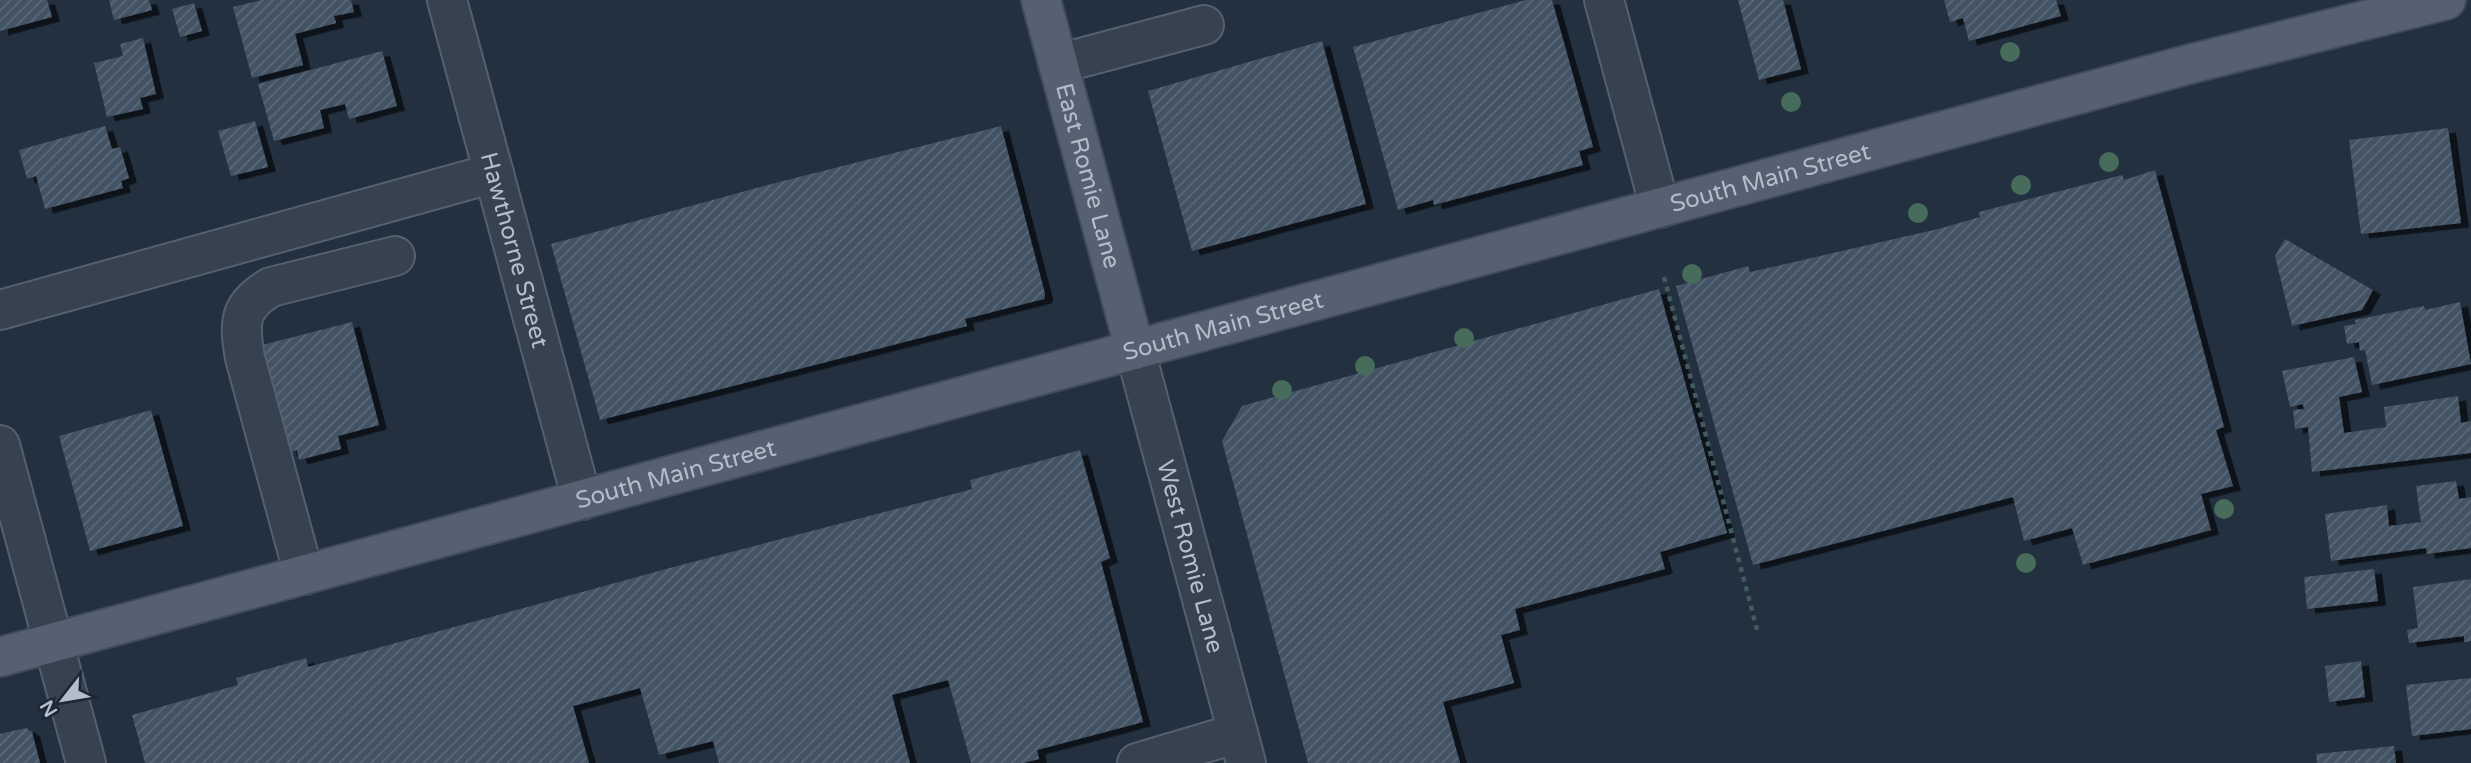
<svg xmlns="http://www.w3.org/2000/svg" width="2471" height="763" font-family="'Varela Round',sans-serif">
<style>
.building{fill:url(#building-hatch);filter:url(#shadow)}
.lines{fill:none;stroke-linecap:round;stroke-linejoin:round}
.minor-casing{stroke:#55606e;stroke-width:42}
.major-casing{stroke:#404b59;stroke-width:42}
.path{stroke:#425c5e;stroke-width:4.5;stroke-dasharray:5 5;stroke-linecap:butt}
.minor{stroke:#374250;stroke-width:38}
.major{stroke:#556170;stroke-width:38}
.tree{fill:#486c5c}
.labels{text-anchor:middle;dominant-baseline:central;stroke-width:5;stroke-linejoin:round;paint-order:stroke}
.street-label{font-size:24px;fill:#b3bdcb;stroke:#1c2735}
</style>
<defs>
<pattern id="building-hatch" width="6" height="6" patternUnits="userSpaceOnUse" patternTransform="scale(1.75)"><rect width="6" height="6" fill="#435264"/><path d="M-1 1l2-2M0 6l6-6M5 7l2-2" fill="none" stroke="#5c6979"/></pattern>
<filter id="shadow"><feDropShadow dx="8" dy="4.5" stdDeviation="0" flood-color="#0009"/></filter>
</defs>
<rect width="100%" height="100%" fill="#223040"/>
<g class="building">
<polygon points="0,0 47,0 52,17 0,31"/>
<polygon points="109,0 149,0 152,10 114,20"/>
<polygon points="262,0 351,0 354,12 334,16 336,23 295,34 303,65 252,78 233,7"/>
<polygon points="1526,0 1552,0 1593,147 1579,151 1583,165 1434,205 1433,200 1398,210 1353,47"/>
<polygon points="1738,0 1783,0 1801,69 1759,80"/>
<polygon points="1944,0 2056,0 2061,16 1969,41 1963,18 1950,22"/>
<polygon points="194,3 202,31 180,37 172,9"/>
<polygon points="143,38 156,94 140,98 143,109 107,117 94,63 123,56 120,44"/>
<polygon points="1322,41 1366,204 1192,251 1148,91"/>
<polygon points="382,51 397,106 349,119 345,104 320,110 324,128 274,141 258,84"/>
<polygon points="255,121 268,167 231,176 218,131"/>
<polygon points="105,126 112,149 120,147 129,178 121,181 123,188 45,209 36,176 27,179 19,150"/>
<polygon points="1001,126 1045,294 1044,299 965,319 967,326 600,420 551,244 779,182"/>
<polygon points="2448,128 2461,223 2361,234 2349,140"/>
<polygon points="2155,170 2224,427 2216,430 2233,486 2201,494 2211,530 2083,565 2072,528 2024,541 2013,497 1753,565 1676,286 1748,266 1750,272 1938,229 1980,217 1979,212 2122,175 2124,180"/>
<polygon points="2285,239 2373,290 2362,310 2292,326 2275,256"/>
<polygon points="1659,289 1727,533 1660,552 1665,569 1515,609 1520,630 1501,635 1514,683 1443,702 1460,763 1308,763 1222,441 1242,406"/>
<polygon points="2460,302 2471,364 2372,385 2365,350 2360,351 2359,342 2347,344 2344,326 2356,324 2355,320 2424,306 2425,310"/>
<polygon points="352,322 379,425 338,436 341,449 299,460 297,450 289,452 262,345"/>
<polygon points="2354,357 2362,392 2339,397 2344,433 2386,427 2384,407 2458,396 2461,423 2471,421 2471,453 2312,472 2308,427 2295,429 2293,410 2304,409 2303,404 2290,407 2282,371"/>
<polygon points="151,410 183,526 90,551 59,436"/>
<polygon points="1080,450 1110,558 1101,562 1143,722 1037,750 1039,759 1023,763 971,763 948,680 892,695 910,763 719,763 713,741 659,755 640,688 573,706 589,763 145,763 132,715 238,685 236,678 306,658 308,667 666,569 965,491 972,489 970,480"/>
<polygon points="2456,481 2459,499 2471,497 2471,548 2427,554 2426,548 2331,561 2325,514 2387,505 2389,526 2421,522 2416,486"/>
<polygon points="2374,569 2378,601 2307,609 2304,577"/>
<polygon points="2471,579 2471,641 2464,642 2464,636 2409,643 2407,630 2418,628 2413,587"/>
<polygon points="2361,661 2365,697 2329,702 2325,666"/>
<polygon points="2471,678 2471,729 2412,736 2406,685"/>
<polygon points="26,728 32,732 40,763 0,763 0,734"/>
<polygon points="2394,746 2396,763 2317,763 2316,754"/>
</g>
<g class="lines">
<g class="minor-casing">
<g id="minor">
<path id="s1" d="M447,0L582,500"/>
<polyline points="1604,0 1660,208"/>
<polyline points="1058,64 1204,25"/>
<polyline points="0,310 494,173"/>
<path id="s2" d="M1135,350L1246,763"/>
<polyline points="0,445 86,763"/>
<path d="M304,575L245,358C239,323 238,306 271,287L395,256"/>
<polyline points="1137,763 1238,733"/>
</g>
</g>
<g class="major-casing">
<g id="major">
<path id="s3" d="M1041,0L1135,350"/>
<path id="s4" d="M0,657L2190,64L2446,0"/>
</g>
</g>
<polyline class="path" points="1664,277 1758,633"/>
<use href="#minor" class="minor"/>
<use href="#major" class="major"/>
</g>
<g class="tree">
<circle cx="2010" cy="52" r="10"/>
<circle cx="1791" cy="102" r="10"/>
<circle cx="2109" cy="162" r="10"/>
<circle cx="2021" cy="185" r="10"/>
<circle cx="1918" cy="213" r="10"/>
<circle cx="1692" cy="274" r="10"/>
<circle cx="1464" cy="338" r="10"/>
<circle cx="1365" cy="366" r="10"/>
<circle cx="1282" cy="390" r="10"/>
<circle cx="2224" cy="509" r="10"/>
<circle cx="2026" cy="563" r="10"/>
</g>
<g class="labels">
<g class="street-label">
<text stroke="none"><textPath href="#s3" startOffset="182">East Romie Lane</textPath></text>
<text stroke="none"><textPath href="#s4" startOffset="1834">South Main Street</textPath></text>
<text stroke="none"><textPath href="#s1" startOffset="259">Hawthorne Street</textPath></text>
<text stroke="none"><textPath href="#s4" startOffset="1267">South Main Street</textPath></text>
<text stroke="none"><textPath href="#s4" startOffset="700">South Main Street</textPath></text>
<text stroke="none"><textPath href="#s2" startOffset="214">West Romie Lane</textPath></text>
</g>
</g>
<g transform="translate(63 700) rotate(239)" stroke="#1c2735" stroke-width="5" paint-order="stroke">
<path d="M0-5L12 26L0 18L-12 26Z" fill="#b3bdcb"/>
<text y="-10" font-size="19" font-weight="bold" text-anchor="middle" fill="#b3bdcb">N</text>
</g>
</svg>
